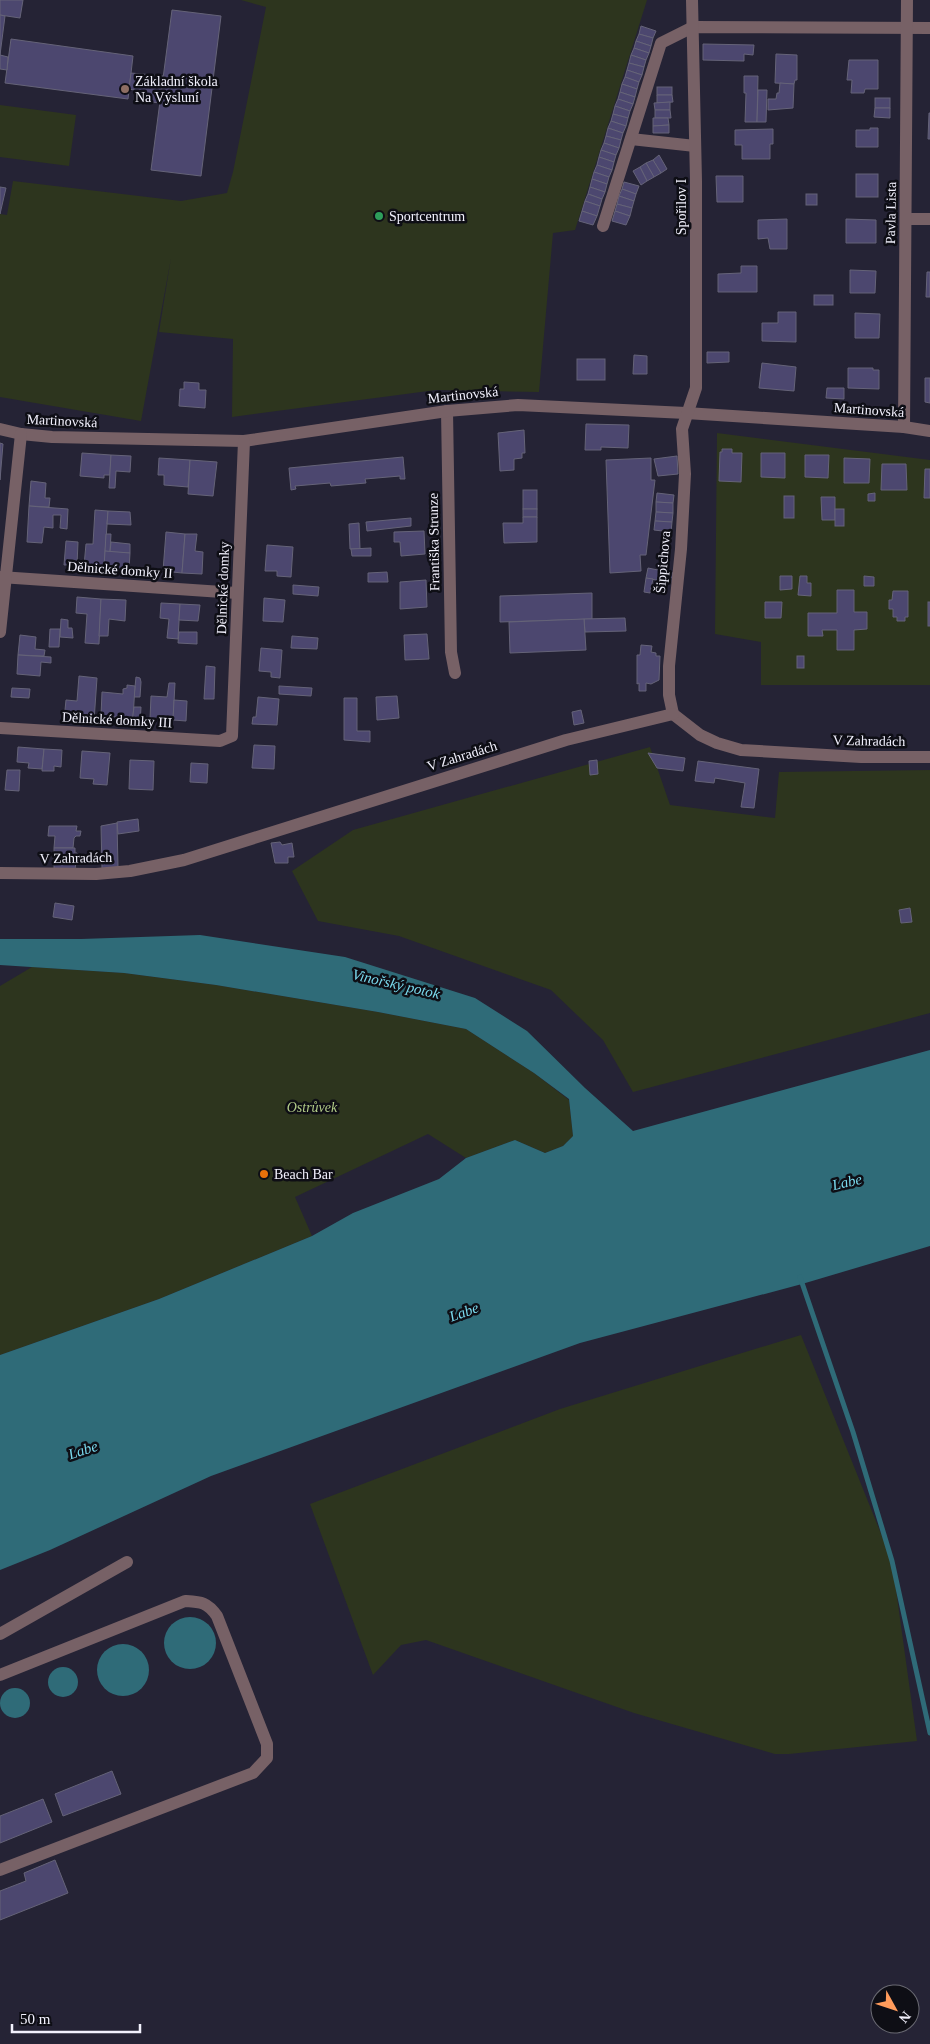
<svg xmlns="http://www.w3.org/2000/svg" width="930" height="2044" font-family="'Times New Roman',serif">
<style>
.green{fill:#2d351e}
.water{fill:#2f6b78}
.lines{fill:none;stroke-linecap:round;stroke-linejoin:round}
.stream{stroke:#2f6b78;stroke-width:5}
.building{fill:#4c476f;stroke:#656378}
.minor{stroke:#776166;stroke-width:12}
.education-dot{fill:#8d6e63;stroke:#0e0e15;stroke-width:2}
.leisure-dot{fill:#2e9e5b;stroke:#0e0e15;stroke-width:2}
.food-dot{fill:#e8710a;stroke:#0e0e15;stroke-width:2}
.labels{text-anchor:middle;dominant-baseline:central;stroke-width:5;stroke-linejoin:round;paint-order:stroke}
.poi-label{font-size:14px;fill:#f2f1fd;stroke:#0e0e15;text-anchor:start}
.street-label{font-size:14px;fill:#f2f1fd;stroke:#0e0e15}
.park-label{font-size:14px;font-style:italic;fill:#b2cc88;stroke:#0e0e15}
.water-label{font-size:15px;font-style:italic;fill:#7adaee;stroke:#0e0e15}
</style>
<rect width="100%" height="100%" fill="#252335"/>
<g class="green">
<polygon points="241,0 647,0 575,230 553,233 539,392 436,390 232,417 233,339 159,332 171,258 141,421 0,397 0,214 7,215 13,181 181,201 227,193 233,172 266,7"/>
<polygon points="0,105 76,115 69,166 0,157"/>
<polygon points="717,433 930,460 930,685 761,685 761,642 715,634"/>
<polygon points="650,747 670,805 775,818 779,772 930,770 930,1013 633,1092 603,1040 551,990 399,936 318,921 292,871 353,830"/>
<polygon points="32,967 124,973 216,985 378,1012 466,1029 534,1073 569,1100 573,1136 563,1146 545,1153 515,1140 466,1158 428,1134 295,1197 312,1236 159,1299 0,1355 0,986"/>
<polygon points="801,1335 892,1561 917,1741 789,1754 775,1754 634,1713 426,1640 401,1645 373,1675 310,1504 560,1409"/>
</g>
<g class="water">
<polygon points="200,935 345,957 475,998 527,1031 585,1088 633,1131 930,1050 930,1246 802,1284 580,1343 211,1476 50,1550 0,1570 0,1355 159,1299 312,1236 353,1213 439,1179 466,1158 515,1140 545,1153 563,1146 573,1136 569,1099 534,1073 466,1029 378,1012 216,985 124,973 0,965 0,939 81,939"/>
<circle cx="190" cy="1643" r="26"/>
<circle cx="123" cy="1670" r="26"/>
<circle cx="63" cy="1682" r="15"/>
<circle cx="15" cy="1703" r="15"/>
</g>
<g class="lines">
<polyline class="stream" points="800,1277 853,1432 892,1561 930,1733"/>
</g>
<g class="building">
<polygon points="0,0 23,0 20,18 0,15"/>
<polygon points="172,10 221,16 201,176 151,170"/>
<polygon points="0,15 5,16 0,55"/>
<polygon points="641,26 656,31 653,38 639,34"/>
<polygon points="639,34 653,38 651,46 636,41"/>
<polygon points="11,39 133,56 128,99 5,83"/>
<polygon points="636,41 651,46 649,53 634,48"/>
<polygon points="703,44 754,45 753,55 744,54 744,61 703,60"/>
<polygon points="634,48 649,53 646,60 631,55"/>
<polygon points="776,54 797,55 797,80 795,80 794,84 775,83"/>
<polygon points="0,55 8,57 7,70 0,69"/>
<polygon points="631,55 646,60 644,67 629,63"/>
<polygon points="849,60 878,60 878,89 865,89 864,93 851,93 852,80 847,80"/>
<polygon points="629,63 644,67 642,75 627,70"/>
<polygon points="627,70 642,75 639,82 625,77"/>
<polygon points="131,73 163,76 160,103 144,101 142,99 144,92 129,89"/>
<polygon points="744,76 758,76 757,122 745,122 746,93 744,93"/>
<polygon points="625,77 639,82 637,89 622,84"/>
<polygon points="780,83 794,84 793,108 768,110 768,99 776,99 777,93 779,93"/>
<polygon points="622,84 637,89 635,97 620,92"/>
<rect x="657" y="87" width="15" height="8"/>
<polygon points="758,90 767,90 766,122 757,122"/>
<polygon points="620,92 635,97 633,104 618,99"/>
<polygon points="657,95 672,95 673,102 657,103"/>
<rect x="875" y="98" width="15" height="10"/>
<polygon points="618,99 633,104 630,111 615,106"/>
<polygon points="670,102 670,110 655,110 654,103"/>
<polygon points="615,106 630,111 628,118 613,114"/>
<polygon points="875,108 890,108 890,118 874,117"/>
<polygon points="655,110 670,110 671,118 655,118"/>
<polygon points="929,113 930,113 930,139 928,139"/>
<polygon points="613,114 628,118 626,126 611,121"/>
<polygon points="653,118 668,118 669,125 653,126"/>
<polygon points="611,121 626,126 623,133 608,128"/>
<polygon points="669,125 669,133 653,133 653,126"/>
<polygon points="608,128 623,133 621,140 606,136"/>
<polygon points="870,128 878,128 878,147 856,147 856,130 870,130"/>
<polygon points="773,129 773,144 770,144 770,159 742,159 742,145 735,145 735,130"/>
<polygon points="606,136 621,140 619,148 604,143"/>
<polygon points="604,143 619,148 616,155 601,150"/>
<polygon points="601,150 616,155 614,162 599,157"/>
<polygon points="659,155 667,169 661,173 653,160"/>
<polygon points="599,157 614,162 612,170 597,165"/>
<polygon points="653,160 661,173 654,177 646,163"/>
<polygon points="646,163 654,177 647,181 640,167"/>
<polygon points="597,165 612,170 609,177 594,172"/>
<polygon points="640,167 647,181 641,185 633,171"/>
<polygon points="594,172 609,177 607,184 592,179"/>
<rect x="856" y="174" width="22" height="23"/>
<polygon points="716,176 743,176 743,202 717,202"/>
<polygon points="592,179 607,184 605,192 590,187"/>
<polygon points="624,182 639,186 636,194 622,189"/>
<polygon points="0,187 6,188 0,214"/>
<polygon points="590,187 605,192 602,199 588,194"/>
<polygon points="622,189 636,194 634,201 619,196"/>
<polygon points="588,194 602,199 600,206 585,201"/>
<rect x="806" y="194" width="11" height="11"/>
<polygon points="619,196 634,201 632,208 617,204"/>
<polygon points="585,201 600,206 597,216 582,211"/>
<polygon points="617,204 632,208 630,216 615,211"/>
<polygon points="582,211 597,216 593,225 579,221"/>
<polygon points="615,211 630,216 626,225 612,221"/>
<polygon points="787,219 787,249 770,249 768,238 758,239 758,220"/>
<polygon points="846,219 876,220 876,243 846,243"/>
<polygon points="741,266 757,266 757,292 718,292 718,274 741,273"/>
<polygon points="850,270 876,271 875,293 850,293"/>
<polygon points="927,272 930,272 930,297 926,297"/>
<rect x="814" y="295" width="19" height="10"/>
<polygon points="778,312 796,312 796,342 762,341 762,323 778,323"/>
<polygon points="855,313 880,314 879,338 855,338"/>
<polygon points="707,352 729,352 729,362 707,363"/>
<polygon points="634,355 647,356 647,374 633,374"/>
<rect x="577" y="359" width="28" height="21"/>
<polygon points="762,363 796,367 794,391 759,388"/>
<polygon points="848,368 873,368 873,370 879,370 879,389 848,388"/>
<polygon points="925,378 930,378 930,403 925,402"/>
<polygon points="184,382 199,383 199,390 206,390 205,408 179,406 180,389 184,389"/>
<polygon points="827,388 844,388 844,399 826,398"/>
<polygon points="586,424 629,425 628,448 601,447 601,450 585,450"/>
<polygon points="524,430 525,453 522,453 522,458 514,459 514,470 500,471 498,433"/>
<polygon points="0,443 3,444 0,480"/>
<polygon points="722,449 732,449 732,453 742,453 741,482 719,481 720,452 722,452"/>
<polygon points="82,453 111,455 110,475 104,475 104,478 80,476"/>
<polygon points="761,453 785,453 785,478 761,477"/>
<polygon points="111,455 131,456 130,472 116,471 115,488 109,488"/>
<polygon points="805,455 829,455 828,478 805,477"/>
<polygon points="677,456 678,474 658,476 654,459"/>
<polygon points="403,457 405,479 400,479 400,476 365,479 366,483 331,486 330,483 295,486 296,489 291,490 289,468"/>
<polygon points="159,458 190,460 188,487 164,485 164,475 158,475"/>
<polygon points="651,458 651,480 655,480 646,555 640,555 641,571 610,573 606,460"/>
<polygon points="844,458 870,459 869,483 844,483"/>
<polygon points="190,460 217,462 213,496 188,494"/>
<polygon points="882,464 906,464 907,490 881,490"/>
<polygon points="925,469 930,469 930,498 924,498"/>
<polygon points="31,481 46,483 45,498 50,498 49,507 29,506"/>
<rect x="523" y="490" width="14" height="19"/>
<polygon points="657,493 674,495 673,503 656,502"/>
<polygon points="875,493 875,501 868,501 868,494"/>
<rect x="784" y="496" width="10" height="22"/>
<polygon points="821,497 835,497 835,520 822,520"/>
<polygon points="656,502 673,503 673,513 656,512"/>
<polygon points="29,506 68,509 67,529 60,528 61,515 53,515 53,528 44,527 42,543 27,542"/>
<rect x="523" y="509" width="14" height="8"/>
<rect x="835" y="509" width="9" height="17"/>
<polygon points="95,510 108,511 104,567 84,566 86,544 93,544"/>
<polygon points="108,511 130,512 131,525 107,524"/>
<polygon points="656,512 673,513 672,522 655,521"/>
<polygon points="523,517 537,517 537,542 504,543 503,523 523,523"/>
<polygon points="411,518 411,526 367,531 366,522"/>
<polygon points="655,521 672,522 671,532 654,530"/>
<polygon points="359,523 360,549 350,549 349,524"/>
<polygon points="424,531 425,554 401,556 400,542 394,542 394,532"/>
<polygon points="166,532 185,534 182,573 163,571"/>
<polygon points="106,534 111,534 110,552 105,551"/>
<polygon points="185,534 197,534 195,551 203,552 202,574 182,573"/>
<polygon points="66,541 78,542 77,565 64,565"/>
<polygon points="111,542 130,544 130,553 110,552"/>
<polygon points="267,545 293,547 291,577 277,576 277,571 265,571"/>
<polygon points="371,548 371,556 352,556 351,549"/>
<polygon points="105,551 130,553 129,569 104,567"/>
<polygon points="648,568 673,573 671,583 646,578"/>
<polygon points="387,572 388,582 368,582 368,573"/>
<polygon points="780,576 792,576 792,589 780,590"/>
<polygon points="800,576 807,576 807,583 811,583 811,596 798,595"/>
<polygon points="864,576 874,577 874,586 864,586"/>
<polygon points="646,578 653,579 650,593 644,592"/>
<polygon points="426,580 427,607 400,609 400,582"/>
<polygon points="293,585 319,587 318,596 293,594"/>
<polygon points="837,590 854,590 854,612 867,612 867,629 854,630 854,650 837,650 837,630 822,630 823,636 808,636 808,613 837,613"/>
<polygon points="893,591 908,591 908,617 905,617 905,621 897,621 897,617 893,617 893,609 889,609 889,600 892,600"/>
<polygon points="592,593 592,619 500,622 500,596"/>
<polygon points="77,597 101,599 99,644 85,643 87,614 76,613"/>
<polygon points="264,598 285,600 283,622 263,621"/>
<polygon points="101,599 126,600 125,621 109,619 108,636 99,636"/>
<polygon points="765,602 782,602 781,618 765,618"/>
<rect x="928" y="602" width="2" height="24"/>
<polygon points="161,603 180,604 178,639 167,638 169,619 160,618"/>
<polygon points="180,604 200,605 198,621 179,620"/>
<polygon points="625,618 626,631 585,632 584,619"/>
<polygon points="61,619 68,620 68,628 72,628 73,638 60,637"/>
<polygon points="584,619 586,650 510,653 509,622"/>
<polygon points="50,629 60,629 59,647 49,647"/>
<polygon points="179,632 197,632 197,644 178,643"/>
<polygon points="427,634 429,659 405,660 404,635"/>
<polygon points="20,635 36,637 35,649 45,650 44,656 18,655"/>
<polygon points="292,636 318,638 317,649 291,648"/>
<polygon points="641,645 652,646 651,652 656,653 656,656 660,656 659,680 651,684 646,683 646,691 639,691 639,683 637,684 637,655 640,655"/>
<polygon points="261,648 282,650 280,678 271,677 271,672 259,671"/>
<polygon points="18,655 51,657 51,663 41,662 40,676 17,674"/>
<rect x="797" y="656" width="7" height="12"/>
<polygon points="206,666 215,667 214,699 204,699"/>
<polygon points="79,676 97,678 94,721 64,720 66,700 77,701"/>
<polygon points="136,677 140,678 141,682 140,697 134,697"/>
<polygon points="169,683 175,683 173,720 150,719 151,696 167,697"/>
<polygon points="127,685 135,686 133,718 101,716 102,692 123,694 123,689 127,688"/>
<polygon points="279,686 312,688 311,696 279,694"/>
<polygon points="12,688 30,689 29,698 11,697"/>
<polygon points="397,696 399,718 377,720 376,697"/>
<polygon points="258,697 279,699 277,725 252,724 253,717 256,717"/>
<polygon points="344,698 357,698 357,731 370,731 370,742 344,740"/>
<polygon points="174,700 187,701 186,721 173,720"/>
<polygon points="134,707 141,707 140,723 132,722"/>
<polygon points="581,710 584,723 574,725 572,712"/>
<polygon points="254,745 275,746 274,769 252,768"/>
<polygon points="18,747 44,749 42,769 28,768 29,763 17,762"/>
<polygon points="44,749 62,750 61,767 54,766 54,771 42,771"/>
<polygon points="82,751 110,753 107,785 93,784 94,779 80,778"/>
<polygon points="648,753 685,758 683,771 657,768"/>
<polygon points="130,760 154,761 153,790 129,789"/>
<polygon points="597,760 598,774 590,775 589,761"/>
<polygon points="698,761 759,769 754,808 741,807 745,783 715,778 714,783 695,781"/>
<polygon points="191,763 208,764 207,783 190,782"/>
<polygon points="7,770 20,770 19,791 5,790"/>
<polygon points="138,819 139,831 118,834 117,822"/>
<polygon points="117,823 118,867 102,869 101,826"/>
<polygon points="49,826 77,826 76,831 81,831 80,836 76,836 74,838 73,848 54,848 55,836 48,836"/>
<polygon points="280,842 282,845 292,843 294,857 288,857 288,863 275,863 271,843"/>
<polygon points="54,848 75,848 75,853 77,853 75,870 54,869"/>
<polygon points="55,903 74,906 72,920 53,917"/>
<polygon points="910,908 912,922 901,923 899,910"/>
<polygon points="112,1771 121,1794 63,1816 55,1794"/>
<polygon points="43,1799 52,1822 0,1843 0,1816"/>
<polygon points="55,1860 68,1893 0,1920 0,1891 26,1881 24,1873"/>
</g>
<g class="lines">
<g class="minor">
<polyline points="631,139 695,146"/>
<polyline points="906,219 930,219"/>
<polyline points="603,226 661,43 693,27 930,28"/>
<polyline points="447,411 451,652 455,673"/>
<polyline points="904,427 907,0"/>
<polyline points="0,429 21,434 52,437 244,441 447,411 518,405 686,413 904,427 930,431"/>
<polyline points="0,577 237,593"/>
<polyline points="0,632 21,434"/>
<polyline points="673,714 669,695 669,666 681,549 685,474 682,429 696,388 696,181 692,0"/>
<polyline points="673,714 700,735 717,743 741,750 861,757 930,757"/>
<polyline points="0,728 220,741 232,736 244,441"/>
<polyline points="0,873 96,874 130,871 184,860 566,740 673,714"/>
<polyline points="0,1634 127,1562"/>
<path d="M0,1675L185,1601C201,1602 207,1602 217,1616L267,1744V1758L253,1773L0,1870"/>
</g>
</g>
<circle class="education-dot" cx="125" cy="89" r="5"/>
<circle class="leisure-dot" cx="379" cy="216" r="5"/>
<circle class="food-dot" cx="264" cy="1174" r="5"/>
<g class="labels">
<g class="poi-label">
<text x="135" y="81">Základní škola<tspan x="135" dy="16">Na Výsluní</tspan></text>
<text x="389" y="216">Sportcentrum</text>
<text x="274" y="1174">Beach Bar</text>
</g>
<g class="street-label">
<text transform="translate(681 207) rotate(-90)">Spořilov I</text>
<text transform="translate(891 213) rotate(-89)">Pavla Lista</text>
<text transform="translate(463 395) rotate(-6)">Martinovská</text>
<text transform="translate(869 410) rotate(4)">Martinovská</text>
<text transform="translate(62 421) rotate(3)">Martinovská</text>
<text transform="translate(434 542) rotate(-91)">Františka Strunze</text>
<text transform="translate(663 562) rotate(-85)">Šippichova</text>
<text transform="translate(120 570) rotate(4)">Dělnické domky II</text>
<text transform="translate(223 588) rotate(-88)">Dělnické domky</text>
<text transform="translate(117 720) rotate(3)">Dělnické domky III</text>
<text transform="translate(869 741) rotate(1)">V Zahradách</text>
<text transform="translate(462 756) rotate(-17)">V Zahradách</text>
<text transform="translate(76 858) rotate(-1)">V Zahradách</text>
</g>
<g class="park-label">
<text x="312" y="1107">Ostrůvek</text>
</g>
<g class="water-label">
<text transform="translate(396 984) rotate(13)">Vinořský potok</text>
<text transform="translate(847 1182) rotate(-13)">Labe</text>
<text transform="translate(464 1312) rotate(-20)">Labe</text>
<text transform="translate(83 1450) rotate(-18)">Labe</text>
</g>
</g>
<g transform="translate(895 2009) rotate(130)"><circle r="24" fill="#0e0e15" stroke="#696972"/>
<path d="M0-4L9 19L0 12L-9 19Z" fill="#ff9b5b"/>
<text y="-8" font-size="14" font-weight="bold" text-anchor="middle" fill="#f2f1fd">N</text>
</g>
<path d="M12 2024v8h128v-8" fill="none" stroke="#f2f1fd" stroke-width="2.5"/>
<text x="20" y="2024" font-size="15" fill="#f2f1fd" stroke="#0e0e15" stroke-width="4" paint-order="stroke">50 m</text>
</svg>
